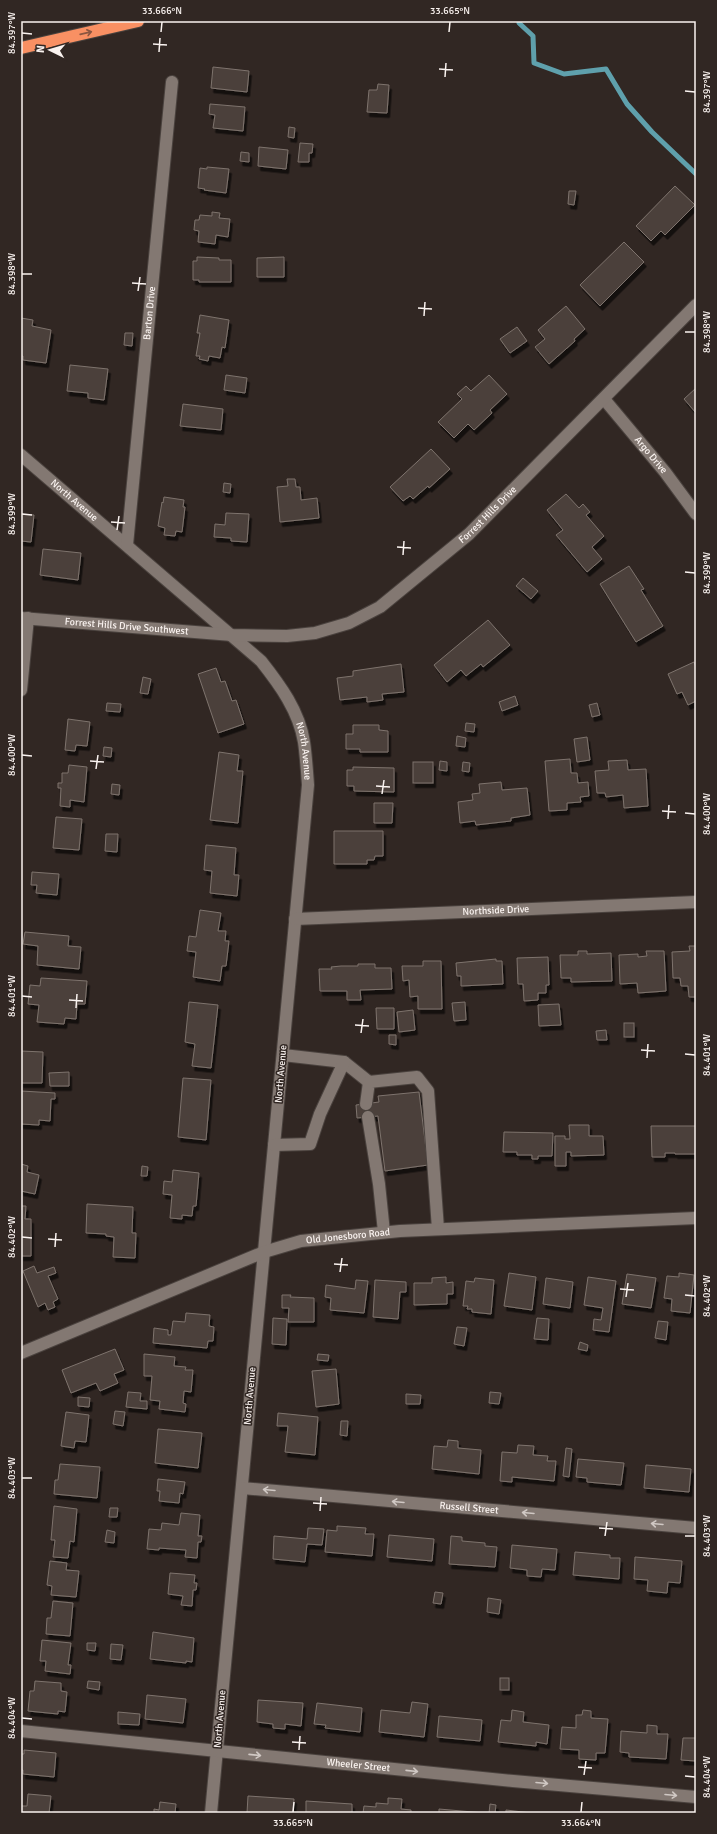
<svg xmlns="http://www.w3.org/2000/svg" width="717" height="1834" font-family="Signika,sans-serif">
<style>
.lines{fill:none;stroke-linecap:round;stroke-linejoin:round}
.stream{stroke:#5fa0ac;stroke-width:5}
.building{fill:#4b413b;stroke:#7e736d;filter:url(#shadow)}
.minor-casing{stroke:#4a423e;stroke-width:14}
.highway-casing{stroke:#4a423e;stroke-width:14}
.minor{stroke:#837872;stroke-width:12}
.highway{stroke:#f99063;stroke-width:12}
.oneway{stroke:#8b5640}
.oneway2{stroke:#d0c8c4}
.ticks{fill:none;stroke:#faf3f0;stroke-width:1.5}
.labels{text-anchor:middle;dominant-baseline:central;stroke-width:3;stroke-linejoin:round;paint-order:stroke}
.street-label{font-size:10px;fill:#faf3f0;stroke:#312723}
.neatline{fill:none;stroke:#faf3f0;stroke-width:1.5}
.ticks-label{font-size:10px;text-anchor:middle;fill:#faf3f0}
</style>
<defs>
<filter id="shadow"><feDropShadow dx="2.5" dy="4.5" stdDeviation="0" flood-color="#0009"/></filter>
</defs>
<rect width="100%" height="100%" fill="#312723"/>
<g class="lines">
<polyline class="stream" points="519,23 533,36 534,63 564,74 606,69 627,104 652,132 696,174"/>
</g>
<g class="building">
<polygon points="213,67 249,71 247,92 211,88"/>
<polygon points="378,84 389,85 387,113 367,112 369,90 377,90"/>
<polygon points="210,104 245,107 243,131 213,128 215,115 209,114"/>
<polygon points="289,127 295,128 294,138 288,137"/>
<polygon points="300,143 313,144 312,153 309,153 309,162 298,162"/>
<polygon points="259,147 288,150 286,169 258,166"/>
<polygon points="241,152 249,153 249,162 240,161"/>
<polygon points="207,167 229,169 226,193 204,190 205,189 198,188 200,168 207,169"/>
<polygon points="675,186 695,205 665,235 661,231 651,241 636,226"/>
<polygon points="569,191 576,191 574,205 568,204"/>
<polygon points="212,212 220,213 219,218 230,219 228,237 216,235 215,244 198,242 199,231 194,230 195,220 199,220 200,215 212,216"/>
<polygon points="624,242 644,262 600,306 580,285"/>
<polygon points="197,257 219,258 219,260 231,260 231,282 199,282 199,280 193,280 193,261 197,261"/>
<polygon points="284,257 284,277 257,277 257,258"/>
<polygon points="566,306 585,329 574,339 575,341 549,364 535,347 545,339 538,330"/>
<polygon points="200,315 229,320 225,348 222,347 220,358 209,356 208,361 199,359 200,356 196,356 200,333 197,333"/>
<polygon points="21,318 33,320 32,326 51,330 46,363 23,360 23,356 21,356"/>
<polygon points="517,327 527,341 510,353 500,339"/>
<polygon points="125,333 133,333 132,346 124,345"/>
<polygon points="70,365 108,369 104,400 88,398 88,393 67,391"/>
<polygon points="226,375 247,378 245,393 224,390"/>
<polygon points="489,375 507,394 490,410 492,413 474,430 468,424 454,438 438,422 462,399 457,394 466,386 471,391"/>
<polygon points="696,388 696,413 684,399"/>
<polygon points="183,404 223,409 221,430 180,426"/>
<polygon points="431,449 450,469 429,488 428,486 413,499 410,496 403,501 390,487"/>
<polygon points="287,479 295,479 296,487 300,487 301,500 317,498 319,518 280,522 277,487 288,486"/>
<polygon points="224,483 231,484 230,493 223,492"/>
<polygon points="566,494 579,508 583,504 590,512 586,515 604,536 592,547 602,559 587,572 556,535 563,530 547,510"/>
<polygon points="164,497 184,500 183,507 185,507 182,532 176,531 175,536 164,535 165,528 158,526 162,502 163,503"/>
<polygon points="226,513 249,514 247,542 231,541 231,538 214,537 215,524 225,525"/>
<polygon points="21,514 34,515 31,542 21,541"/>
<polygon points="43,549 81,553 78,580 40,575"/>
<polygon points="629,566 644,589 641,590 663,626 636,642 600,584"/>
<polygon points="523,578 538,591 531,599 516,586"/>
<polygon points="488,620 510,645 483,667 481,664 466,676 461,670 447,682 434,665"/>
<polygon points="694,662 696,667 696,701 688,705 682,692 677,694 668,674"/>
<polygon points="401,664 404,692 382,694 383,700 367,702 367,697 340,700 337,678 353,676 353,671"/>
<polygon points="216,668 221,682 225,681 232,701 236,700 244,724 218,733 198,674"/>
<polygon points="143,677 151,679 148,694 140,693"/>
<polygon points="515,696 518,705 502,711 499,702"/>
<polygon points="107,703 121,704 120,712 106,711"/>
<polygon points="597,703 600,715 592,717 589,705"/>
<polygon points="68,719 90,722 87,746 76,745 75,751 65,750"/>
<polygon points="466,723 475,724 474,732 465,731"/>
<polygon points="353,725 379,725 379,730 388,731 388,752 360,752 360,749 346,749 346,734 353,734"/>
<polygon points="457,736 466,738 465,747 456,746"/>
<polygon points="587,737 590,760 577,762 574,739"/>
<polygon points="104,747 112,748 111,757 103,756"/>
<polygon points="219,752 239,755 237,771 243,771 238,823 210,820"/>
<polygon points="570,759 571,773 577,773 578,783 588,782 589,796 580,797 581,802 567,803 567,810 549,811 545,761"/>
<polygon points="627,760 628,770 646,769 648,806 624,808 623,795 606,797 605,793 597,793 595,771 609,770 608,761"/>
<polygon points="440,761 447,762 447,771 439,770"/>
<rect x="413" y="762" width="20" height="21"/>
<polygon points="463,762 470,763 469,772 462,771"/>
<polygon points="69,765 87,767 84,802 70,800 70,807 60,806 61,788 58,788 58,783 62,783 62,773 68,773"/>
<polygon points="353,767 394,768 394,792 354,791 354,786 347,786 347,770 353,770"/>
<polygon points="501,782 502,790 527,788 530,815 511,818 511,821 476,825 475,821 460,823 458,802 473,800 472,794 480,793 479,784"/>
<polygon points="112,784 120,785 119,795 111,794"/>
<polygon points="374,803 393,803 392,823 374,823"/>
<polygon points="56,817 82,819 79,850 53,848"/>
<polygon points="334,831 383,831 383,856 375,856 374,860 367,860 367,864 334,864"/>
<polygon points="106,834 118,834 117,852 105,851"/>
<polygon points="206,845 236,848 234,875 239,875 237,896 210,893 212,871 204,870"/>
<polygon points="32,872 59,874 57,895 36,893 37,885 31,885"/>
<polygon points="200,910 221,913 218,931 226,931 225,941 229,941 226,966 222,966 220,981 193,977 196,952 187,951 189,936 196,937"/>
<polygon points="25,932 69,936 68,946 81,947 79,969 37,965 38,946 23,944"/>
<polygon points="689,946 696,946 696,997 689,997 688,986 681,986 680,978 673,978 672,952 690,951"/>
<polygon points="578,951 587,951 587,954 611,953 612,981 571,982 571,978 561,978 560,955 578,955"/>
<polygon points="646,951 664,951 666,991 638,993 637,983 620,984 619,955 638,954 638,957 647,956"/>
<polygon points="548,957 549,985 546,985 546,993 538,993 538,1000 524,1001 523,984 518,984 517,958"/>
<polygon points="496,959 496,961 502,961 503,984 461,986 461,976 457,976 456,963"/>
<polygon points="423,961 441,961 442,1009 418,1009 418,996 410,997 409,980 403,981 402,966 423,966"/>
<polygon points="358,964 375,964 375,968 391,968 392,989 360,990 361,1000 347,1000 347,991 320,991 319,969 332,969 331,967 341,966 358,966"/>
<polygon points="41,978 87,981 85,1004 77,1004 76,1019 65,1018 64,1024 37,1022 39,1005 28,1004 30,985 40,986"/>
<polygon points="189,1002 218,1005 211,1068 192,1066 195,1044 185,1042"/>
<polygon points="465,1002 466,1020 454,1021 452,1003"/>
<polygon points="559,1004 561,1025 539,1026 538,1005"/>
<polygon points="376,1008 394,1008 394,1029 377,1029"/>
<polygon points="413,1010 415,1030 399,1032 397,1012"/>
<rect x="624" y="1023" width="10" height="14"/>
<polygon points="606,1030 607,1040 597,1040 596,1031"/>
<polygon points="389,1035 396,1035 396,1045 389,1044"/>
<polygon points="21,1051 43,1052 42,1083 21,1083"/>
<polygon points="69,1072 69,1086 50,1086 49,1073"/>
<polygon points="183,1078 211,1080 206,1140 178,1137"/>
<polygon points="21,1091 55,1093 55,1099 51,1099 50,1121 39,1120 39,1125 21,1124"/>
<polygon points="419,1092 428,1165 385,1171 378,1116 357,1118 356,1105 379,1102 378,1096"/>
<polygon points="569,1125 589,1125 589,1136 603,1136 604,1155 571,1156 571,1152 566,1152 566,1166 555,1166 555,1136 565,1136 565,1139 570,1139"/>
<polygon points="651,1126 696,1126 696,1154 675,1154 675,1153 665,1153 665,1157 652,1157"/>
<polygon points="504,1132 553,1133 552,1156 538,1156 538,1159 532,1159 532,1155 517,1155 517,1152 503,1152"/>
<polygon points="21,1164 28,1166 27,1172 39,1175 35,1194 21,1191"/>
<polygon points="142,1166 148,1167 147,1176 141,1176"/>
<polygon points="173,1170 199,1173 196,1206 193,1206 192,1216 182,1215 182,1219 170,1218 172,1195 163,1194 164,1181 172,1182"/>
<polygon points="87,1204 133,1207 132,1233 136,1233 135,1258 113,1257 114,1237 106,1236 106,1234 86,1233"/>
<polygon points="21,1206 26,1206 25,1219 31,1219 31,1256 21,1256"/>
<polygon points="34,1266 37,1273 54,1267 56,1273 48,1276 58,1299 53,1302 55,1307 48,1310 45,1303 38,1307 23,1271"/>
<polygon points="509,1273 536,1277 532,1310 504,1306"/>
<polygon points="679,1273 694,1275 690,1313 671,1311 672,1299 664,1298 667,1276 679,1277"/>
<polygon points="627,1274 656,1278 651,1308 622,1304"/>
<polygon points="446,1277 446,1283 453,1282 453,1294 447,1294 447,1304 414,1305 414,1283 432,1283 432,1278"/>
<polygon points="588,1277 616,1281 609,1332 593,1330 594,1319 601,1320 603,1308 584,1305"/>
<polygon points="475,1278 494,1280 491,1314 472,1312 472,1309 467,1309 468,1306 463,1306 466,1281 474,1282"/>
<polygon points="546,1278 573,1282 570,1308 543,1304"/>
<polygon points="356,1280 368,1281 364,1313 330,1310 331,1298 325,1297 326,1285 355,1289"/>
<polygon points="375,1280 406,1282 406,1292 400,1292 398,1319 373,1317"/>
<polygon points="282,1295 291,1295 290,1297 314,1298 314,1322 288,1322 289,1308 282,1308"/>
<polygon points="186,1313 210,1315 209,1326 214,1327 213,1341 208,1341 207,1348 153,1343 154,1328 168,1330 168,1335 171,1335 173,1321 185,1322"/>
<polygon points="273,1318 287,1319 286,1345 272,1344"/>
<polygon points="537,1318 549,1319 548,1340 534,1339"/>
<polygon points="658,1321 668,1322 666,1340 655,1338"/>
<polygon points="457,1327 467,1328 464,1346 454,1344"/>
<polygon points="580,1342 588,1345 587,1351 578,1349"/>
<polygon points="115,1349 124,1370 114,1374 118,1383 100,1391 96,1383 71,1393 62,1370"/>
<polygon points="144,1354 175,1357 174,1366 186,1367 185,1370 193,1370 191,1392 184,1391 183,1403 186,1404 185,1412 159,1409 160,1401 150,1400 152,1376 144,1376"/>
<polygon points="318,1354 329,1355 328,1361 317,1360"/>
<polygon points="336,1369 339,1404 316,1407 312,1371"/>
<polygon points="128,1392 141,1393 140,1401 147,1401 147,1409 126,1407"/>
<polygon points="490,1392 501,1393 499,1404 489,1403"/>
<polygon points="406,1394 421,1395 420,1404 406,1404"/>
<polygon points="78,1397 90,1398 89,1407 78,1406"/>
<polygon points="115,1411 125,1412 123,1426 113,1424"/>
<polygon points="66,1412 89,1415 86,1442 75,1441 74,1448 61,1446"/>
<polygon points="278,1413 318,1417 315,1455 285,1452 288,1426 277,1426"/>
<polygon points="341,1421 348,1421 347,1436 340,1435"/>
<polygon points="158,1429 202,1433 198,1468 155,1463"/>
<polygon points="448,1440 458,1441 458,1448 481,1450 479,1474 432,1469 434,1446 447,1447"/>
<polygon points="518,1445 534,1446 533,1455 548,1456 547,1461 556,1461 554,1481 512,1477 512,1482 500,1481 502,1452 517,1453"/>
<polygon points="566,1448 572,1449 569,1477 563,1476"/>
<polygon points="578,1459 624,1463 621,1485 587,1482 587,1478 576,1477"/>
<polygon points="60,1464 100,1467 97,1498 54,1494 55,1480 58,1480"/>
<polygon points="646,1465 691,1469 689,1492 644,1488"/>
<polygon points="158,1479 185,1482 183,1494 180,1493 179,1503 159,1501 160,1491 157,1491"/>
<polygon points="54,1506 77,1509 74,1542 70,1541 68,1558 53,1557 55,1540 51,1540"/>
<polygon points="110,1508 118,1508 117,1517 109,1517"/>
<polygon points="181,1513 200,1515 198,1536 202,1536 201,1542 198,1542 197,1558 185,1557 186,1550 159,1548 159,1550 147,1549 149,1529 161,1530 162,1523 179,1525"/>
<polygon points="337,1526 366,1528 365,1534 374,1534 372,1556 325,1552 327,1530 337,1531"/>
<polygon points="308,1528 324,1529 322,1545 307,1544 305,1562 273,1559 274,1536 307,1539"/>
<polygon points="107,1530 115,1532 114,1543 105,1542"/>
<polygon points="389,1535 434,1539 432,1561 387,1557"/>
<polygon points="451,1536 462,1537 462,1541 485,1543 485,1546 497,1547 495,1567 449,1564"/>
<polygon points="512,1545 557,1549 555,1570 542,1569 541,1577 527,1576 527,1570 510,1568"/>
<polygon points="575,1552 610,1555 610,1558 620,1558 619,1579 573,1575"/>
<polygon points="635,1557 682,1561 680,1583 668,1582 667,1593 647,1591 648,1580 634,1579"/>
<polygon points="50,1561 67,1563 66,1570 79,1571 76,1597 51,1595 52,1586 47,1585"/>
<polygon points="170,1573 195,1575 194,1583 197,1583 196,1590 193,1590 192,1606 181,1605 183,1596 168,1594"/>
<polygon points="435,1592 443,1593 441,1604 433,1603"/>
<polygon points="488,1598 501,1600 499,1614 487,1612"/>
<polygon points="53,1601 73,1603 70,1636 46,1634 47,1618 51,1618"/>
<polygon points="153,1632 194,1638 192,1662 186,1661 186,1663 150,1659"/>
<polygon points="42,1640 71,1643 68,1665 71,1665 70,1674 45,1671 46,1661 40,1661"/>
<polygon points="87,1643 96,1643 95,1651 87,1650"/>
<polygon points="111,1644 123,1645 121,1660 110,1659"/>
<rect x="500" y="1678" width="9" height="12"/>
<polygon points="35,1681 61,1683 61,1691 67,1692 65,1712 58,1711 58,1714 28,1711 30,1691 34,1691"/>
<polygon points="88,1681 100,1682 99,1690 87,1688"/>
<polygon points="147,1695 186,1699 183,1723 145,1719"/>
<polygon points="258,1700 303,1703 301,1726 285,1724 285,1729 273,1728 273,1724 257,1722"/>
<polygon points="412,1702 428,1704 424,1737 379,1732 381,1710 410,1713"/>
<polygon points="317,1703 362,1708 360,1732 325,1728 326,1725 314,1724"/>
<polygon points="512,1710 524,1712 523,1722 549,1725 547,1744 536,1742 536,1746 498,1742 501,1720 511,1721"/>
<polygon points="583,1710 591,1711 591,1718 608,1719 605,1753 596,1753 596,1760 579,1759 579,1750 560,1749 562,1727 576,1728 576,1715 582,1715"/>
<polygon points="118,1712 140,1714 139,1725 118,1724"/>
<polygon points="439,1716 482,1720 480,1741 437,1737"/>
<polygon points="647,1725 657,1726 657,1734 668,1734 666,1759 629,1757 629,1753 620,1752 621,1731 647,1733"/>
<polygon points="683,1738 696,1738 696,1761 681,1760"/>
<polygon points="24,1750 56,1753 54,1777 23,1774 23,1770 21,1770 21,1754 24,1754"/>
<polygon points="28,1794 51,1796 49,1813 21,1813 21,1806 27,1806"/>
<polygon points="248,1796 294,1799 293,1813 247,1813"/>
<polygon points="388,1798 402,1799 401,1809 411,1810 411,1813 363,1813 364,1806 376,1807 376,1803 388,1804"/>
<polygon points="306,1801 352,1804 352,1813 306,1813"/>
<polygon points="160,1802 176,1804 175,1813 154,1813 154,1809 159,1810"/>
<polygon points="490,1804 496,1805 495,1813 489,1813"/>
<polygon points="439,1809 484,1813 439,1813"/>
<polygon points="506,1810 531,1813 506,1813"/>
</g>
<g class="lines">
<g class="minor-casing">
<g id="minor">
<path id="s1" d="M604,399L665,472L696,514"/>
<path id="s2" d="M21,455L261,661C280,685 299,711 304,742C306,756 307,771 308,785L211,1813"/>
<path id="s3" d="M127,545L172,82"/>
<path id="s4" d="M21,618L232,635L287,636L315,633L349,623L380,607L469,534L696,305"/>
<polyline points="21,690 28,618"/>
<path id="s5" d="M295,919L696,902"/>
<polyline points="283,1055 344,1062 369,1082"/>
<polyline points="366,1104 369,1082 417,1077 428,1091 438,1229"/>
<polyline points="368,1117 379,1184 384,1232"/>
<polyline points="274,1145 310,1144 320,1114 344,1062"/>
<path id="s6" d="M21,1353L264,1252L301,1241L400,1231L696,1218"/>
<path id="s7" d="M242,1488L696,1528"/>
<path id="s8" d="M21,1731L513,1781L696,1797"/>
</g>
</g>
<g class="highway-casing">
<polyline id="highway" points="21,48 138,21"/>
</g>
<use href="#minor" class="minor"/>
<use href="#highway" class="highway"/>
</g>
<defs><path id="oneway-shaft" d="M-6 0H5M1.5-3L5.5 0L1.5 3" fill="none" stroke-width="1.6" stroke-linecap="round" stroke-linejoin="round"/></defs>
<use class="oneway" href="#oneway-shaft" transform="translate(86 33) rotate(-13)"/>
<g class="oneway2">
<use href="#oneway-shaft" transform="translate(269 1490) rotate(-175)"/>
<use href="#oneway-shaft" transform="translate(398 1502) rotate(-175)"/>
<use href="#oneway-shaft" transform="translate(528 1513) rotate(-175)"/>
<use href="#oneway-shaft" transform="translate(657 1524) rotate(-175)"/>
<use href="#oneway-shaft" transform="translate(255 1755) rotate(6)"/>
<use href="#oneway-shaft" transform="translate(412 1771) rotate(6)"/>
<use href="#oneway-shaft" transform="translate(542 1783) rotate(5)"/>
<use href="#oneway-shaft" transform="translate(671 1795) rotate(5)"/>
</g>
<path class="ticks" d="M161,32L162,22M449,32L450,22M22,33L32,34M153,44L167,45M159,52L160,38M439,69L453,70M445,77L446,63M685,91L695,92M22,274H32M132,283L146,284M138,291L140,277M418,308L432,309M424,316L425,302M685,332H695M22,514L32,515M111,522L125,523M117,530L119,516M397,547L411,548M403,555L404,541M685,572L695,573M22,755L32,756M90,761L104,762M96,769L98,755M376,786L390,787M382,794L384,780M662,811L676,812M685,813L695,814M668,819L669,805M22,996L32,997M69,1000L83,1001M76,1008L77,994M355,1025L369,1026M361,1033L363,1019M641,1050L655,1051M685,1054L695,1055M647,1058L648,1044M22,1237L32,1238M48,1239L62,1240M55,1247L56,1233M334,1264L348,1265M340,1272L342,1258M620,1289L634,1290M685,1295L695,1296M626,1297L628,1283M22,1478H32M313,1503L327,1504M320,1511L321,1497M599,1528L613,1529M605,1536L607,1522M685,1536H695M22,1718L32,1719M292,1742L306,1743M299,1750L300,1736M578,1767L592,1768M584,1775L586,1761M685,1776L695,1777M293,1812L294,1802M581,1812L582,1802"/>
<g class="labels">
<g class="street-label">
<text stroke="none"><textPath href="#s3" startOffset="233">Barton Drive</textPath></text>
<text stroke="none"><textPath href="#s1" startOffset="73">Argo Drive</textPath></text>
<text stroke="none"><textPath href="#s2" startOffset="70">North Avenue</textPath></text>
<text stroke="none"><textPath href="#s4" startOffset="507">Forrest Hills Drive</textPath></text>
<text stroke="none"><textPath href="#s4" startOffset="106">Forrest Hills Drive Southwest</textPath></text>
<text stroke="none"><textPath href="#s2" startOffset="418">North Avenue</textPath></text>
<text stroke="none"><textPath href="#s5" startOffset="201">Northside Drive</textPath></text>
<text transform="translate(281 1074) rotate(-85)">North Avenue</text>
<text stroke="none"><textPath href="#s6" startOffset="349">Old Jonesboro Road</textPath></text>
<text transform="translate(250 1396) rotate(-85)">North Avenue</text>
<text stroke="none"><textPath href="#s7" startOffset="228">Russell Street</textPath></text>
<text transform="translate(220 1719) rotate(-85)">North Avenue</text>
<text stroke="none"><textPath href="#s8" startOffset="339">Wheeler Street</textPath></text>
</g>
</g>
<rect width="717" height="1834" fill="none" stroke="#312723" stroke-width="44"/>
<g transform="translate(50 50) rotate(275)" stroke="#312723" stroke-width="3" paint-order="stroke">
<path d="M0-3L7 15L0 10L-7 15Z" fill="#faf3f0"/>
<text y="-6" font-size="11" font-weight="bold" text-anchor="middle" fill="#faf3f0">N</text>
</g>
<rect x="22" y="22" width="673" height="1790" class="neatline"/>
<g class="ticks-label">
<text x="162" y="14">33.666°N</text>
<text x="450" y="14">33.665°N</text>
<text transform="translate(11 33) rotate(-90)" y="4">84.397°W</text>
<text transform="translate(706 92) rotate(-90)" y="4">84.397°W</text>
<text transform="translate(11 274) rotate(-90)" y="4">84.398°W</text>
<text transform="translate(706 332) rotate(-90)" y="4">84.398°W</text>
<text transform="translate(11 514) rotate(-90)" y="4">84.399°W</text>
<text transform="translate(706 573) rotate(-90)" y="4">84.399°W</text>
<text transform="translate(11 755) rotate(-90)" y="4">84.400°W</text>
<text transform="translate(706 814) rotate(-90)" y="4">84.400°W</text>
<text transform="translate(11 996) rotate(-90)" y="4">84.401°W</text>
<text transform="translate(706 1055) rotate(-90)" y="4">84.401°W</text>
<text transform="translate(11 1237) rotate(-90)" y="4">84.402°W</text>
<text transform="translate(706 1296) rotate(-90)" y="4">84.402°W</text>
<text transform="translate(11 1478) rotate(-90)" y="4">84.403°W</text>
<text transform="translate(706 1536) rotate(-90)" y="4">84.403°W</text>
<text transform="translate(11 1718) rotate(-90)" y="4">84.404°W</text>
<text transform="translate(706 1777) rotate(-90)" y="4">84.404°W</text>
<text x="293" y="1826">33.665°N</text>
<text x="581" y="1826">33.664°N</text>
</g>
</svg>
